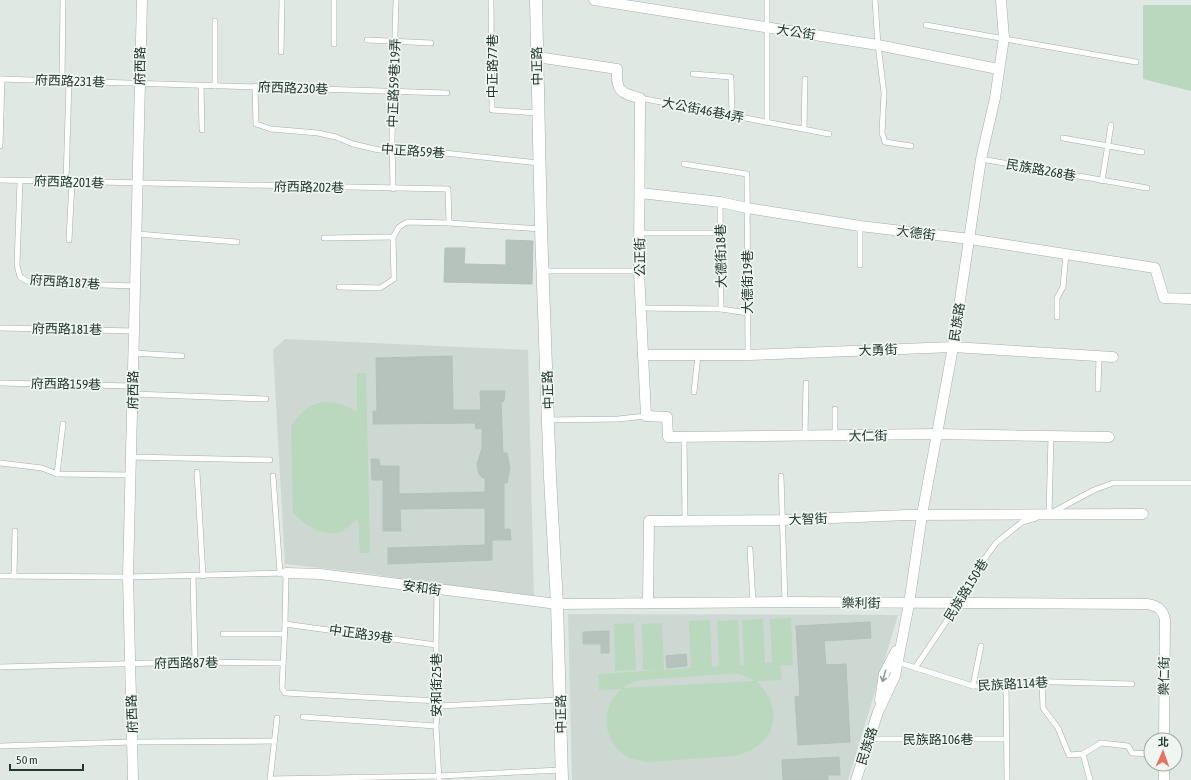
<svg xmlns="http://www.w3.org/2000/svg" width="1191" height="780" font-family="'Asap Condensed','Noto Sans TC',sans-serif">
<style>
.built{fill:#cdd8d2}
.green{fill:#b9d8be;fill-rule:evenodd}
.building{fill:#b5c3bc;stroke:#b2c1b9}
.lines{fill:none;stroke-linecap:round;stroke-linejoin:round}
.service-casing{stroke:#a3afa9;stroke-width:6}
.minor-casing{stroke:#a3afa9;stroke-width:11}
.tertiary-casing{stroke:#a3afa9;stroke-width:13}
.service{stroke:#fff;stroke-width:5}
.minor{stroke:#fff;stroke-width:10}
.tertiary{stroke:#fff;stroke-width:12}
.oneway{stroke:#909b97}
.labels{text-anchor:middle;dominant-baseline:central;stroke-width:3.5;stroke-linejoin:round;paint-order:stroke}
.street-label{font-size:13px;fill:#22372f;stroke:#eff6f1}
</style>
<rect width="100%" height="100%" fill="#dfe8e3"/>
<g class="built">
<polygon points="285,339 528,350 534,599 358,572 285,564 273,350"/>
<polygon points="568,614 898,615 848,780 572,780"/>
</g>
<g class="green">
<polygon points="1143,5 1191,5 1191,91 1143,79"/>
<path d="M357,373H366L370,553H360L358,519C353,522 348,528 342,531C324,539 306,525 293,513L291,426C310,398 330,396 357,412Z"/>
<path d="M791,618L793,665L780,666L782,680L756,681C788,710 774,749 733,756L647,762C638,760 628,759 621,752C601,735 602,705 622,689L599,690L598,674L661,670H643L642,624L662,623L664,670L691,668L689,621L710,620L712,667L719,666L717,621L738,620L740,665H744L742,620L763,619L765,663H772L770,619ZM727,674H740L755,681L623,688L628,684L641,680Z"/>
<polygon points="634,623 636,670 615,671 614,624"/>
</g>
<g class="building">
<polygon points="506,240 533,241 532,284 444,282 445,248 465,248 464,264 506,265"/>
<polygon points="452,356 453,410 481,410 480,391 505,391 504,401 501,402 503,453 507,453 510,467 507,483 504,483 504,529 510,529 511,540 492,540 492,560 388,564 388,548 485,545 485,508 400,509 401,531 383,531 383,480 372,480 371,459 379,459 380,466 399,466 399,494 485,492 485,478 481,477 478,471 477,464 482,448 482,428 476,429 475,423 373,424 373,411 377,411 376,358"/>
<polygon points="870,622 871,638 824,641 826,665 846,664 850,742 798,745 795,697 800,696 796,626"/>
<polygon points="609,631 609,653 601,653 601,644 583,644 583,632"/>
<polygon points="686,654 687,666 667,668 666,656"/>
<polygon points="839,757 840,775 828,775 828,780 783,780 782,760"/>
</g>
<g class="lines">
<g class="service-casing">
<g id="service">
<polyline points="491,0 492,110 538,113"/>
<polyline points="875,0 878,45 884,93 882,133 885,142 911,146"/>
<polyline points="926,25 1136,62"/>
<polyline points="367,40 431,43"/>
<polyline points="334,44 334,0"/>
<polyline points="281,52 282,0"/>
<polyline points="693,74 731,77 732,116"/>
<polyline points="0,79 447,93"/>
<polyline points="62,81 63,0"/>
<polyline points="201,86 202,130"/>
<polyline points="215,86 215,21"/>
<polyline points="255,86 256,124 271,129 318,133 336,137 353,144 379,150 416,150 539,163"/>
<polyline points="640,98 829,134"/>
<polyline points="767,123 767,0"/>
<polyline points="804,129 805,79"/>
<polyline points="1063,138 1142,152"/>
<polyline points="0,146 2,79"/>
<polyline points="981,159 1147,188"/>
<polyline points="684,164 747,174 748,355"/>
<polyline points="0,180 448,189 449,223"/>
<polyline points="20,181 17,265 20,277 27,281 35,283 136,286"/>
<polyline points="1102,181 1111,125"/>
<polyline points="66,182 69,81"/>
<polyline points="393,189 392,139 396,0"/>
<polyline points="720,202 721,309"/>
<polyline points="639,233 720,233"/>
<polyline points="137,234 237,242"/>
<polyline points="324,238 393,237"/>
<polyline points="69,240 72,182"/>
<polyline points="860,265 860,226"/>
<polyline points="543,271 639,271"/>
<polyline points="339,287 380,288 394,279 393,237 399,227 407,222 449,223 541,229"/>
<polyline points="641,308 721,309 748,313"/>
<polyline points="1057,317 1057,298 1063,287 1066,254"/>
<polyline points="0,328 135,331"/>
<polyline points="134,353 182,356"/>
<polyline points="0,383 132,386"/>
<polyline points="1098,389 1099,356"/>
<polyline points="694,392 698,355"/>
<polyline points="133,394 266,399"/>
<polyline points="835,409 835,436"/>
<polyline points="549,420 618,419 646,416"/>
<polyline points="805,436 806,383"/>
<polyline points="684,438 685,519"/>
<polyline points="131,457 270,460"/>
<polyline points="0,463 42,468 57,474 130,475"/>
<polyline points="197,472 203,576"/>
<polyline points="57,474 63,424"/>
<polyline points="273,476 280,573"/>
<polyline points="781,476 785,602"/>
<polyline points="1053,512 1094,490 1113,483 1191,483"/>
<polyline points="1049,514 1051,436"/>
<polyline points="750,549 753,603"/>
<polyline points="0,576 128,577 286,573 285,624 282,688 285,693 438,701"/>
<polyline points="14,576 15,531"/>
<polyline points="193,576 195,662"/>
<polyline points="437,590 436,645 438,706 436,726 439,780"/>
<polyline points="285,624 436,645"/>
<polyline points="223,634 285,634"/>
<polyline points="897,662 973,686 997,687 1019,681 1132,684"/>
<polyline points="0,667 195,662 283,663"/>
<polyline points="915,668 958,604 972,576 996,543 1022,522 1036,518"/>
<polyline points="1042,682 1043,708 1058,728 1069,755 1083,754 1090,780"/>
<polyline points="1006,685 1007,780"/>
<polyline points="973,686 981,646"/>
<polyline points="438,706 559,700"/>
<polyline points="303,717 436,726"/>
<polyline points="869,739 1006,739"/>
<polyline points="0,746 132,742 274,741"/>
<polyline points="1083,754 1101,743 1128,746 1132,753 1151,754"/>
<polyline points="270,779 439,776 561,770"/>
<polyline points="270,780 277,718"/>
</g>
</g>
<g class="minor-casing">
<g id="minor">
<polyline points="594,0 878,45 998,69"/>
<path d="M537,57L617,69C616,90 619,93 640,98L639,271L646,416L667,417L668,437L936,434L1109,437"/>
<polyline points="640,193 720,202 747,208 860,226 970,239 1155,268 1164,298 1191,299"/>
<polyline points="643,355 748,355 953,347 1113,357"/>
<path d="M286,573L320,574L557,604L785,602L1147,604C1158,606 1163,609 1165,620L1164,740"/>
<polyline points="648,603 649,521 782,520 908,515 1143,514"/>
<polyline points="880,700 884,674 896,651"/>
<polyline points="1164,764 1164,780"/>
<polyline points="133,780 128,577 142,0"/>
<polyline points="856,780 878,712 895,676 909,604 922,515 953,347 981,159 995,98 1004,38 1001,0"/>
</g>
</g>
<g class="tertiary-casing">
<polyline id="tertiary" points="536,0 541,229 550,477 557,604 562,780"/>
</g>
<use href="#service" class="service"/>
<use href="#minor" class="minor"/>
<use href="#tertiary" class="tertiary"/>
</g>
<defs><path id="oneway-shaft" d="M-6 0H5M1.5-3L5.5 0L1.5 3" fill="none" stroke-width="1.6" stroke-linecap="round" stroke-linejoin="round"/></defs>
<use class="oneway" href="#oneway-shaft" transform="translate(884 676) rotate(106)"/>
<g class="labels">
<g class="street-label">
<text transform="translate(796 32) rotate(9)">大公街</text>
<text transform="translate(140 66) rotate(-89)">府西路</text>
<text transform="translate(492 66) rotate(-90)">中正路77巷</text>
<text transform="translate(537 66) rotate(-91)">中正路</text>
<text transform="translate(70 81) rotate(2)">府西路231巷</text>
<text transform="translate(394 83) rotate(-88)">中正路59巷19弄</text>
<text transform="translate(293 88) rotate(2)">府西路230巷</text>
<text transform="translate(703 110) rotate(11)">大公街46巷4弄</text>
<text transform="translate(413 151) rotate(4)">中正路59巷</text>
<text transform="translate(1041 170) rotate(10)">民族路268巷</text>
<text transform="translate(69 182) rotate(2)">府西路201巷</text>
<text transform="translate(309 187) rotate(1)">府西路202巷</text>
<text transform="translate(916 233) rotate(7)">大德街</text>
<text transform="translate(721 256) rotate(-91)">大德街18巷</text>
<text transform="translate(640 257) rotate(-91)">公正街</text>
<text transform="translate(65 282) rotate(4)">府西路187巷</text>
<text transform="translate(747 282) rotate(-90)">大德街19巷</text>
<text transform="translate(957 322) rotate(-81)">民族路</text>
<text transform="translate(67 329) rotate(1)">府西路181巷</text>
<text transform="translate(878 350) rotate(-2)">大勇街</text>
<text transform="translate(66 384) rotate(1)">府西路159巷</text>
<text transform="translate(133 390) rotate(-89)">府西路</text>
<text transform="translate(548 390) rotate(-92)">中正路</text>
<text transform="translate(868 436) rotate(-1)">大仁街</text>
<text transform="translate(808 519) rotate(-2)">大智街</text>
<text transform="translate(422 588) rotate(8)">安和街</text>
<text transform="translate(966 590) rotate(-58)">民族路150巷</text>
<text transform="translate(861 603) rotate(1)">樂利街</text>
<text transform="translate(361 634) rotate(8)">中正路39巷</text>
<text transform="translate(186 663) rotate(-1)">府西路87巷</text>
<text transform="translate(1164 676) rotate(-89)">樂仁街</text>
<text transform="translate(1013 684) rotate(-3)">民族路114巷</text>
<text transform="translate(436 685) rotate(-90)">安和街25巷</text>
<text transform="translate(132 714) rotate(-92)">府西路</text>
<text transform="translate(561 714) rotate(-91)">中正路</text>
<text x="938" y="739">民族路106巷</text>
<text transform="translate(867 746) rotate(-72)">民族路</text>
</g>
</g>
<g transform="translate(1163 752) rotate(2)"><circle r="19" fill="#eff6f1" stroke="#9daaa3"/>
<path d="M0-3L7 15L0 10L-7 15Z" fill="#e47362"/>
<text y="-6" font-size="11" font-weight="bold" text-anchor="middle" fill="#22372f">北</text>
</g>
<path d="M10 764v6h73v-6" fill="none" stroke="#22372f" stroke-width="2"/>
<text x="16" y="764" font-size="12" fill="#22372f" stroke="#eff6f1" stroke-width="3" paint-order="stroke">50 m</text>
</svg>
